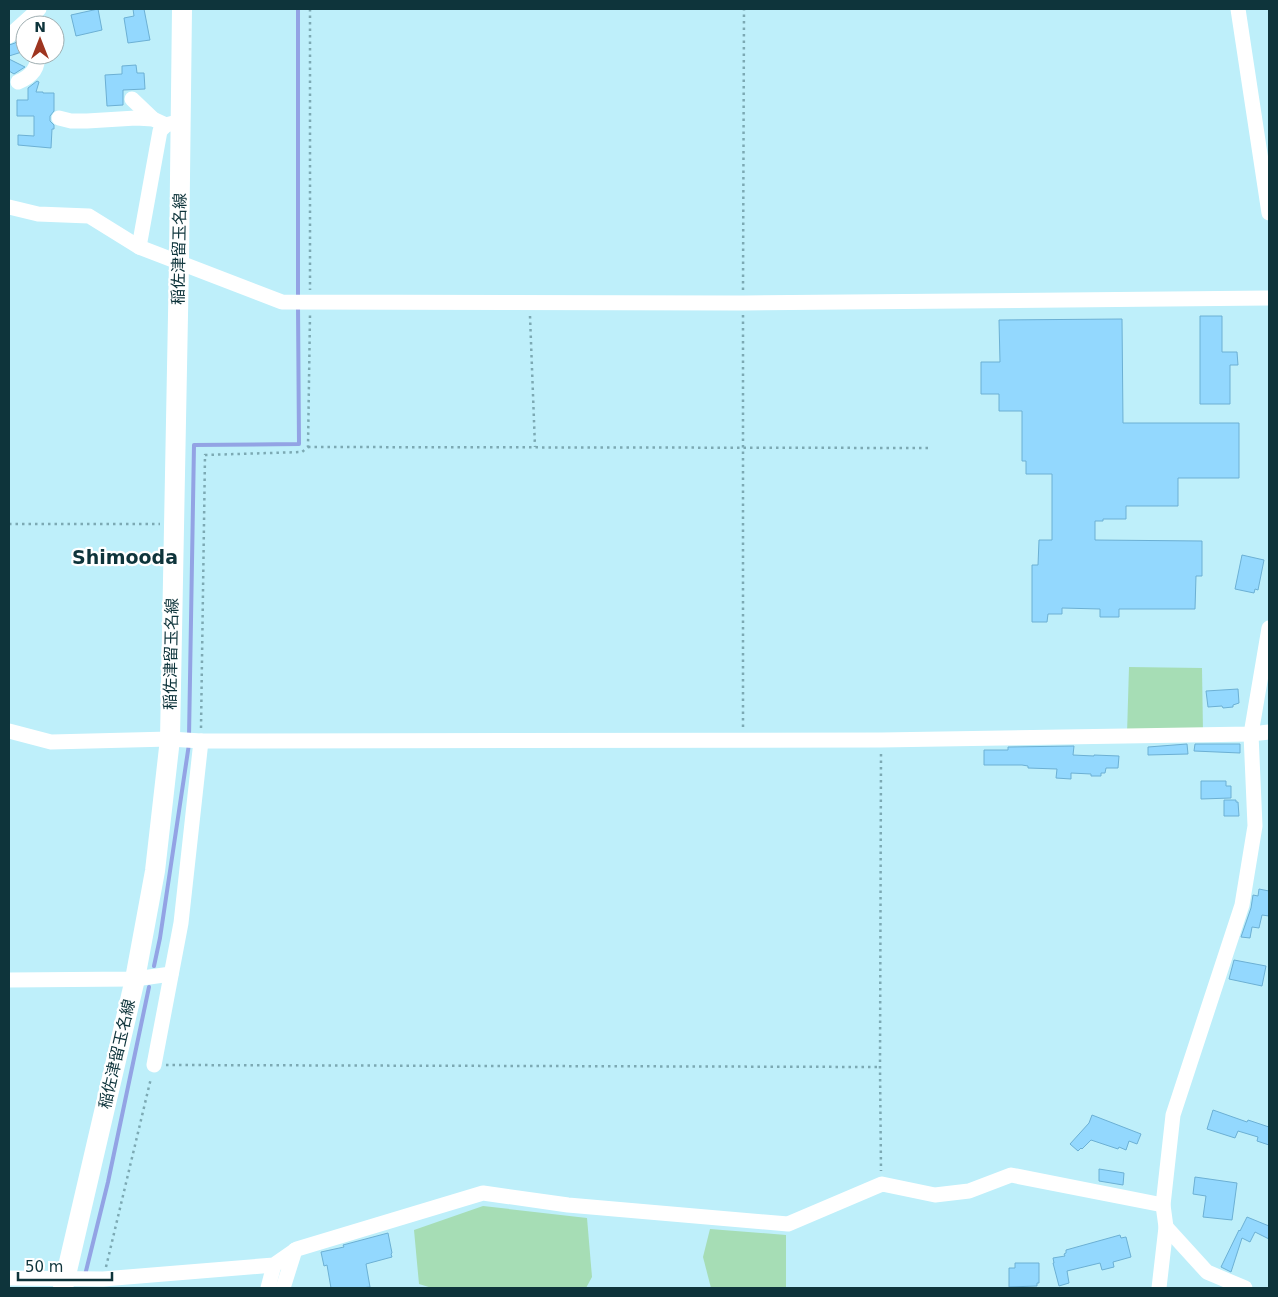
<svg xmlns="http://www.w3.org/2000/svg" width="1278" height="1297" font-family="'DejaVu Sans','Noto Sans JP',sans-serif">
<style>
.green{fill:#a6ddb5}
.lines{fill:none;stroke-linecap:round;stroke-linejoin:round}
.stream{stroke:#93a3e4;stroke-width:4}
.building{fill:#93d8fe;stroke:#6cb0d4}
.path{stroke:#7ca9b3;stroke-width:2.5;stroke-dasharray:2.5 4;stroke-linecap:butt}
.minor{stroke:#fff;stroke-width:15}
.major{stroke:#fff;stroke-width:20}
.labels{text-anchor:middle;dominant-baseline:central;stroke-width:4.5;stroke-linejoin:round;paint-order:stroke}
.street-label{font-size:16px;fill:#0e343b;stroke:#fff}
.quarter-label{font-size:19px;font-weight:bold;fill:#0e343b;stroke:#fff}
</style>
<rect width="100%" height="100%" fill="#beeffa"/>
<g class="green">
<polygon points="1129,667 1202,668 1203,733 1127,734"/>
<polygon points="483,1206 587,1218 592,1277 586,1288 432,1288 419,1284 414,1230"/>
<polygon points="710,1229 786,1235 786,1288 711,1288 703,1257"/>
</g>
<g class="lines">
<g class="stream">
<polyline points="298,9 298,299"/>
<polyline points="189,737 194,445 299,444 298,306"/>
<polyline points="154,966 160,938 189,744"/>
<polyline points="85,1275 108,1182 149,987"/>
</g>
</g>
<g class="building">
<polygon points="98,9 102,30 76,36 71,15"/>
<polygon points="133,9 144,9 150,40 128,43 124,18 134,16"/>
<polygon points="25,34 25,51 9,56 9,45 15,43"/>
<polygon points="9,59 25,67 14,74 9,71"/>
<polygon points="136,65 137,73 144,73 145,89 123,90 123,105 107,106 105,75 122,74 122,66"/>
<polygon points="37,81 39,82 36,92 43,92 43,93 54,93 54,111 50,116 50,121 54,125 54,129 52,129 51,148 18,145 18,135 34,136 34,116 17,116 17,100 28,100 28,88"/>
<polygon points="1200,316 1222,316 1222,352 1237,352 1238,365 1230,365 1230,404 1200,404"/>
<polygon points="1122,319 1123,423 1239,423 1239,478 1178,478 1178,506 1126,506 1126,519 1103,519 1103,521 1095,521 1095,540 1202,541 1202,576 1196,576 1195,609 1119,609 1119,617 1100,617 1100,609 1062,608 1062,614 1048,614 1047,622 1032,622 1032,565 1038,565 1039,540 1052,540 1052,474 1026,474 1026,461 1022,461 1022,411 999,411 999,394 981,394 981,362 1000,362 999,320"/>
<polygon points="1242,555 1264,560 1258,590 1255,589 1254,593 1235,589"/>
<polygon points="1238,689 1239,703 1233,705 1233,707 1223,708 1222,706 1208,707 1206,691"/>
<polygon points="1187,744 1188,754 1148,755 1148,747"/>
<polygon points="1195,744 1240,744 1240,753 1194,751"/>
<polygon points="1074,746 1073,755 1094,756 1094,755 1119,756 1118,768 1106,768 1105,773 1101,773 1101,776 1091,776 1091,774 1071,773 1071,779 1056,778 1057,769 1028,768 1028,766 1022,765 984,765 984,750 1008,750 1008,747"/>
<polygon points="1201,781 1226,781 1226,786 1231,786 1231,798 1201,799"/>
<polygon points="1224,800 1236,800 1236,802 1238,802 1239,816 1224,816"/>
<polygon points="1259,889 1269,891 1269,916 1262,915 1259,928 1252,927 1250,938 1241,937 1251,908 1253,895 1258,896"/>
<polygon points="1234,960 1266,966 1262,986 1229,979"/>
<polygon points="1213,1110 1247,1122 1248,1120 1269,1127 1269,1145 1257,1141 1258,1137 1238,1131 1235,1138 1207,1129"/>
<polygon points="1092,1115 1141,1134 1137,1144 1129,1141 1126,1150 1119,1147 1118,1149 1091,1140 1082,1149 1081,1148 1078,1151 1070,1144 1089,1123"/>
<polygon points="1099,1169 1124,1173 1123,1185 1099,1181"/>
<polygon points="1195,1177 1237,1183 1232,1220 1203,1217 1206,1196 1193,1194"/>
<polygon points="1247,1217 1269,1226 1269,1239 1255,1232 1250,1242 1242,1238 1231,1272 1221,1267 1239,1230 1240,1231"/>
<polygon points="388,1233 392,1253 391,1254 392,1257 366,1264 370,1287 361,1288 331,1288 327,1265 324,1266 321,1252 344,1247 343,1245"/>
<polygon points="1120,1235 1121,1238 1126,1237 1131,1257 1113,1262 1114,1267 1102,1270 1100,1263 1067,1271 1069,1283 1059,1286 1053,1263 1054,1263 1053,1258 1065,1256 1064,1254 1066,1253 1066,1250"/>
<polygon points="1015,1263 1039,1263 1039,1283 1037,1283 1037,1286 1009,1287 1009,1268 1015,1268"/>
</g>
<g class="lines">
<g class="path">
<polyline points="310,9 310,290"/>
<polyline points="743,290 744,9"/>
<polyline points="530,316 535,447"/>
<polyline points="308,447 931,448"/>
<polyline points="9,524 160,524"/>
<polyline points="743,727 743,315"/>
<polyline points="201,728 205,455 302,452 308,447 310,315"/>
<polyline points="881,754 880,1067 881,1171"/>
<polyline points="166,1065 880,1067"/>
<polyline points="106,1267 151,1078"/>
</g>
<g class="minor">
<polyline points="1238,9 1269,213"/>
<polyline points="9,36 39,9"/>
<path d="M18,82C30,77 39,69 37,55"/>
<polyline points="132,99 153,119"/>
<polyline points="59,118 71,121 87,121 136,118 153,119 166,125"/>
<polyline points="9,207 38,214 89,216 139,247 282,302 743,303 1269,298"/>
<polyline points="139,247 160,131 166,125 181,121"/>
<polyline points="9,731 51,742 170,739 201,741 881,740 1251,734 1269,732"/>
<polyline points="9,980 135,979 171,974"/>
<polyline points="154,1065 181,923 201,741"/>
<polyline points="1166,1227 1207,1272 1245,1288"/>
<polyline points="9,1278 103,1279 274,1265 297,1249 483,1193 568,1205 788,1224 882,1184 935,1195 969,1191 1011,1175 1163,1205"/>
<polyline points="268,1288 274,1265"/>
<polyline points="283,1288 295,1250"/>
<polyline points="1159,1288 1166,1227 1163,1205 1173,1115 1242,905 1255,826 1251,734 1269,628"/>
</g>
<polyline class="major" points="63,1288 135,979 155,871 170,739 179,262 182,9"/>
</g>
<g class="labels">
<g class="street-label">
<text transform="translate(179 249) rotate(-89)">稲佐津留玉名線</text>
<text transform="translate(171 654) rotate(-89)">稲佐津留玉名線</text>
<text transform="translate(117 1054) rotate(-77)">稲佐津留玉名線</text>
</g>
<g class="quarter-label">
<text x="125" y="557">Shimooda</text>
</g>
</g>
<rect width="1278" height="1297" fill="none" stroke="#0e343b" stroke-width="20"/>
<g transform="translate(40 40)"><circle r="24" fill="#ffffff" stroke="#9faeb1"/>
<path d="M0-4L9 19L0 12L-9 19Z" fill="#9e3520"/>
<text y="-8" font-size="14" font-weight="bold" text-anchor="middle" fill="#0e343b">N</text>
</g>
<path d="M18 1272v8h94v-8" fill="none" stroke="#0e343b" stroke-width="2.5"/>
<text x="25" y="1272" font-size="15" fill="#0e343b" stroke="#ffffff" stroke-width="4" paint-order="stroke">50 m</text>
</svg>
